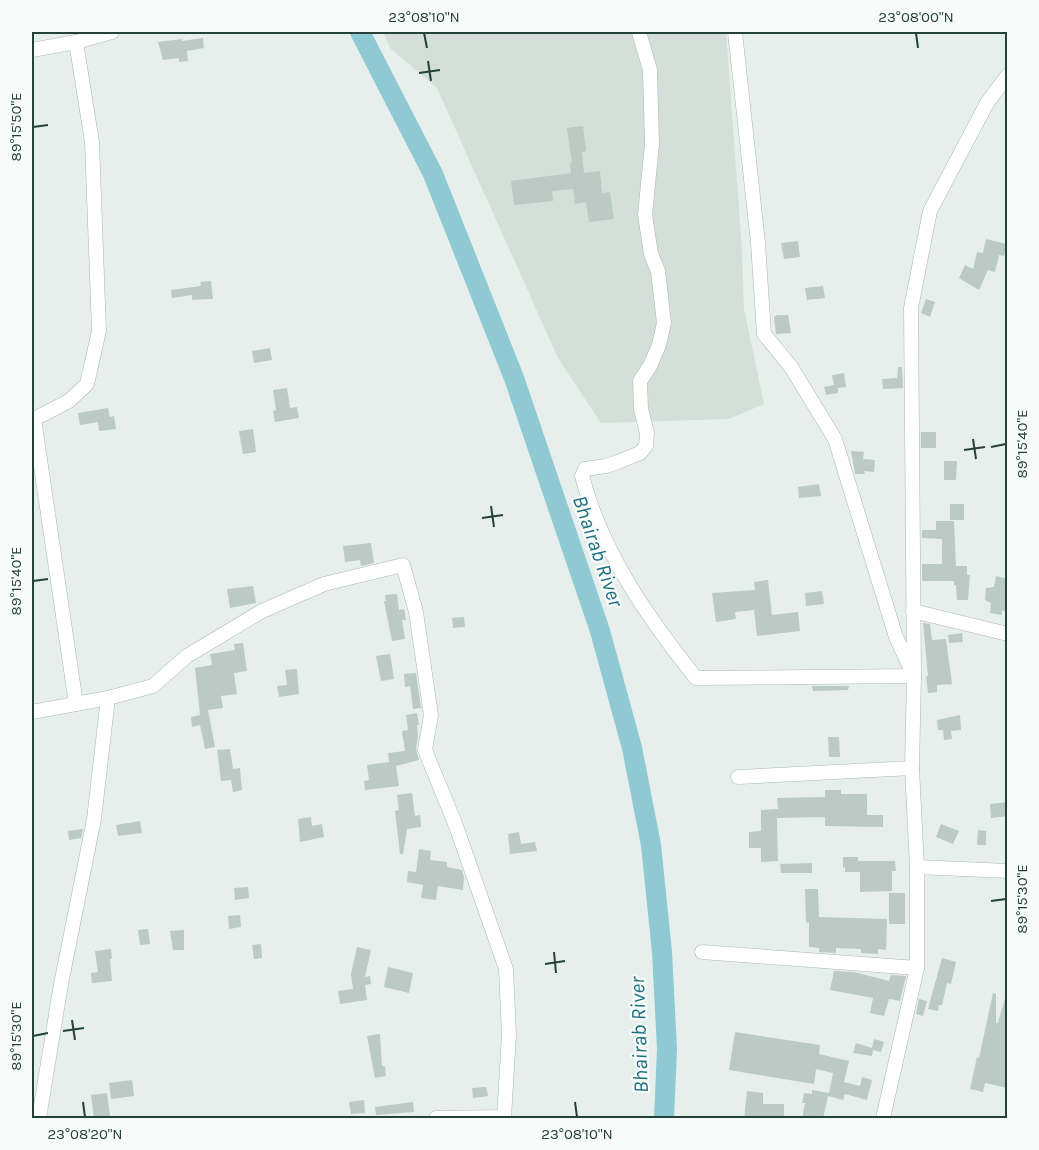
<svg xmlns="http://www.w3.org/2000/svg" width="1039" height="1150" font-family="Karla,sans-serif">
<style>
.built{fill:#d4dfda}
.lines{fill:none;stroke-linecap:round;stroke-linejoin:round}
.river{stroke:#8ec9d4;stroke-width:20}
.building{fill:#bbcac4}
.minor-casing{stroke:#a8b8b2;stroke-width:15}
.minor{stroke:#fff;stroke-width:14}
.ticks{fill:none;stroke:#24423a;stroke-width:2}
.labels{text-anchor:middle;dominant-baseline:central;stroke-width:4.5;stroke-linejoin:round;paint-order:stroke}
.water-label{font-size:21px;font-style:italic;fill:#1c6f80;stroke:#f7fbf9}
.neatline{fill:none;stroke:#24423a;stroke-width:2}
.ticks-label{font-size:15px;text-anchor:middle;fill:#24423a}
</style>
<rect width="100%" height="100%" fill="#e6efeb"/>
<polygon class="built" points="383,32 726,32 742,250 744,309 764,404 729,419 601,423 558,358 437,88 390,48"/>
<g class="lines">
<polyline class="river" points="360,32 433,174 514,378 600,631 632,748 651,845 662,952 667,1049 664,1118"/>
</g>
<g class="building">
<polygon points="203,38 204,48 187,51 188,61 179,62 179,58 163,60 158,42 182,39 182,41"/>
<polygon points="583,126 586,151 582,152 584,173 600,171 602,193 610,192 614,219 589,222 586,202 575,204 573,189 552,191 553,201 514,205 511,181 571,173 570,163 572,163 567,128"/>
<polygon points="986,239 1007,244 1004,256 999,255 995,272 988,270 979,290 959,278 965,265 973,269 977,252 983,253"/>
<polygon points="798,241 800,257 784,259 781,243"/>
<polygon points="211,281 213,299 192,300 192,295 172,298 171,290 201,286 200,282"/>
<polygon points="823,286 825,298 807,300 805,288"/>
<polygon points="926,299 935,302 930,317 921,313"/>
<polygon points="777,315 788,315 791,333 776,334 774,317"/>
<polygon points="270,348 272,360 254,363 252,351"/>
<polygon points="898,367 902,367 903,388 883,389 882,379 897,378"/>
<polygon points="844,373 846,387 838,388 838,393 826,395 824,387 834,385 832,375"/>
<polygon points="287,388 290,408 297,407 299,418 275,422 273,411 276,410 273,390"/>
<polygon points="108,408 110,417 114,416 116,429 99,431 98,422 80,425 78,413"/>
<polygon points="253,429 256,452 243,454 239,431"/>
<rect x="921" y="432" width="15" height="16"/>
<polygon points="851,451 864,452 863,459 875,460 874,472 864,471 865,474 855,474"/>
<polygon points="944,461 957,461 956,480 944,480"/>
<polygon points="819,484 821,496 799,498 798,487"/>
<rect x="950" y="504" width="14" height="16"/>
<polygon points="936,521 954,521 956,566 967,566 967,575 970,575 968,600 957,600 956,585 954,585 954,581 922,581 922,564 942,564 942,539 922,538 922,530 936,530"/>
<polygon points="371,543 374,563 361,566 360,560 345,562 343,546"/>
<polygon points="996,576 1008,579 1008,612 1002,610 1002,615 990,613 991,603 985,600 986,588 994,587"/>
<polygon points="768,580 772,615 798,612 800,631 757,636 754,610 735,612 736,619 716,622 712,593 755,590 754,582"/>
<polygon points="253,586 256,603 230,608 227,589"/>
<polygon points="822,591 824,604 806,606 805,593"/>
<polygon points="397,594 399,610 404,609 406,620 402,620 405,639 392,641 384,601 386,601 385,595"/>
<polygon points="464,617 465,627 453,628 452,618"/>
<polygon points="923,623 930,624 932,640 946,639 952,684 937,685 937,692 928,693 926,676 928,676"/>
<polygon points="962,633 963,642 949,643 948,635"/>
<polygon points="243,643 247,671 234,673 237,694 221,696 223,708 208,710 215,747 205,749 200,725 192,727 191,717 200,715 195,668 212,665 210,654 235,650 234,644"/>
<polygon points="390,654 394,679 381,681 376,656"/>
<polygon points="297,669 299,694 279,697 277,686 287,685 285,670"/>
<polygon points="416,673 421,708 413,709 410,686 405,687 404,674"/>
<polygon points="812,686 849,686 848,690 813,691"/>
<polygon points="417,713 419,725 417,725 418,736 416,749 419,760 396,766 399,786 365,790 364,781 369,780 367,765 389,762 388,753 405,751 402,731 408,730 406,715"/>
<polygon points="960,715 961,730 951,731 952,739 944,740 943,730 938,730 937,720"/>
<polygon points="828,737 839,737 840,757 829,757"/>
<polygon points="230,749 233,769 240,768 242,790 233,792 231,780 221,781 217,750"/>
<polygon points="825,790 841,790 841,794 867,794 867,815 883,815 883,827 825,826 825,817 777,818 778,861 761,862 761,848 749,848 749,832 761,831 761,810 778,809 777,798 825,797"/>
<polygon points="412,793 415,816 420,815 421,827 407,829 403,854 400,854 395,811 399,810 397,795"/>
<polygon points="1008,802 1008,816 991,818 990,804"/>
<polygon points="311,817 312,826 322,824 324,837 300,842 298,819"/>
<polygon points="140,821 142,833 118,836 116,825"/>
<polygon points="941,824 959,831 953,844 936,837"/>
<polygon points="83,829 81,838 69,840 68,831"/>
<polygon points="978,830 986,831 986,845 977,845"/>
<polygon points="519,832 521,844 535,842 537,851 510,854 508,834"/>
<polygon points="419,849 431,851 430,860 447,862 447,867 462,870 464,877 463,890 438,886 436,900 421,898 423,885 407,882 408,871 416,872"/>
<polygon points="843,857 858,857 858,861 895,861 896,871 892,871 892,891 860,892 860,872 845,872 845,867 843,868"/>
<polygon points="812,863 812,873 781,873 780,864"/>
<polygon points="248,887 249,898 235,900 234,888"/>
<polygon points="805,889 818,889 819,917 887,919 886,950 878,949 878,954 861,953 861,949 836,948 836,953 819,952 819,948 809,947 809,922 806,923"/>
<rect x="889" y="893" width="16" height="31"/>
<polygon points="240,915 241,927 229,929 228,916"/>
<polygon points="148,929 150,944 140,945 138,930"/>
<polygon points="184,930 184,950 173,950 170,931"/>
<polygon points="261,944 262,958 254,959 252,945"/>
<polygon points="357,947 371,950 365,977 370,976 371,984 365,985 367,1000 340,1004 338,991 353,989 351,974"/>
<polygon points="111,949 112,959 110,959 112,981 92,983 91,973 98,972 95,951"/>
<polygon points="942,958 956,962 951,984 947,983 942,1005 939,1005 938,1011 928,1009"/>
<polygon points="388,967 413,973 409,993 384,987"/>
<polygon points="834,971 854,972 889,981 891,975 906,976 900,1001 889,999 884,1016 870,1013 873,998 830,990"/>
<polygon points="993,993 996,994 996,1023 998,1023 1005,998 1008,999 1008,1088 985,1083 983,1092 970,1089 977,1057 979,1058"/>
<polygon points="919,999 927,1001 923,1016 916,1014"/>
<polygon points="735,1032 820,1045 819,1054 849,1061 844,1082 860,1086 862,1077 872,1080 867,1100 845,1094 843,1100 828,1096 823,1119 802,1119 805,1103 802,1103 804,1093 812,1094 812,1090 829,1093 833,1073 816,1069 814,1084 729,1070"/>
<polygon points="380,1034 382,1066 385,1066 386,1076 375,1078 367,1036"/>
<polygon points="874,1039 884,1042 881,1052 873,1050 872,1056 853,1053 856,1043 872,1048"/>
<polygon points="132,1080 134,1096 111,1099 109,1083"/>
<polygon points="486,1087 488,1096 473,1098 472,1088"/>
<polygon points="747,1091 763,1093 763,1104 784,1104 784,1119 744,1119"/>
<polygon points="107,1093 110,1116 94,1118 91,1095"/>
<polygon points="364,1100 365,1113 351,1114 349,1102"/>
<polygon points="413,1102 414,1112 376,1115 375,1107"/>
</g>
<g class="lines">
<g class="minor-casing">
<g id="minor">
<path d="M639,32L650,70L652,144L645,215L651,254L658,271L664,323L659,345L650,366L640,381L641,409L647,433L646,446L640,453L618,462L606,466L585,469L582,476C602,552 647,617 696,678L914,676L912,768"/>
<polyline points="735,32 758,243 764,334 791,367 835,439 896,637 914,676 911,308 930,211 987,103 1008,75"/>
<polyline points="32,50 76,42 112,32"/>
<polyline points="913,611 1008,634"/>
<polyline points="108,698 153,686 187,656 262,611 324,584 403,565 416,612 431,715 425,750 456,826 506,969 509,1035 504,1117 436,1118"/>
<polyline points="76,704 34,419 69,401 87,384 99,331 92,142 76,42"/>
<polyline points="32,712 108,698 94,819 61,984 39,1118"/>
<polyline points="738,777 912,768 917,867"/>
<polyline points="702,952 917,968 917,867 1008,871"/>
<polyline points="883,1118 917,968"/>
</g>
</g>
<use href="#minor" class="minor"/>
</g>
<path class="ticks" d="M424,33L427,48M916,33L918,48M428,61L431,81M419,73L440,70M33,127L48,125M973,439L976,459M991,447L1006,444M964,450L985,447M491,506L494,527M482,518L503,515M33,581L48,579M991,901L1006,899M554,952L556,973M545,964L565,961M72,1020L75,1040M63,1031L84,1028M33,1036L48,1033M83,1102L85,1117M575,1102L577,1117"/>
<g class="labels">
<g class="water-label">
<text transform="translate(598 551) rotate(71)">Bhairab River</text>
<text transform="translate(639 1035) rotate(-92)">Bhairab River</text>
</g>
</g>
<rect width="1039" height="1150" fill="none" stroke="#f7fbf9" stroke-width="66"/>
<rect x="33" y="33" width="973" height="1084" class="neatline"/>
<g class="ticks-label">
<text x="424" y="22">23°08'10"N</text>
<text x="916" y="22">23°08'00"N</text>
<text transform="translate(16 127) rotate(-90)" y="5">89°15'50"E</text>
<text transform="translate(1022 444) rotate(-90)" y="5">89°15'40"E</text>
<text transform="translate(16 581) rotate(-90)" y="5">89°15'40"E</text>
<text transform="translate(1022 899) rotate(-90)" y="5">89°15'30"E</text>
<text transform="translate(16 1036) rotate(-90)" y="5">89°15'30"E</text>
<text x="85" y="1139">23°08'20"N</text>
<text x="577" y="1139">23°08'10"N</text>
</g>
</svg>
